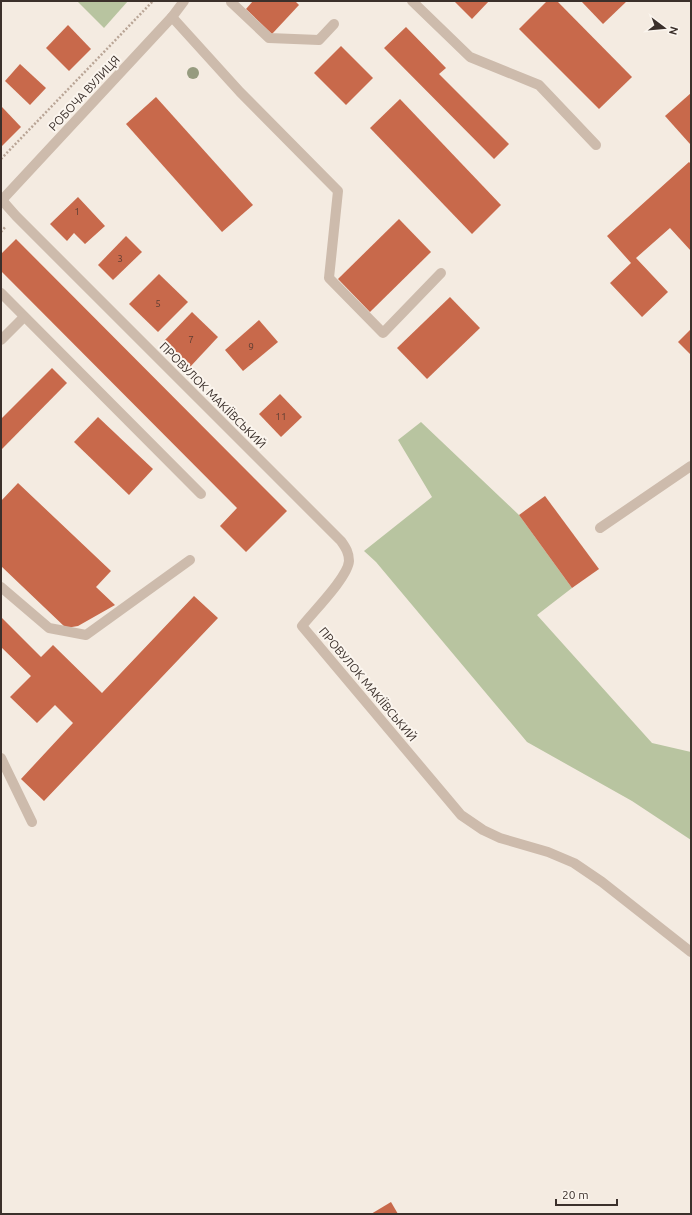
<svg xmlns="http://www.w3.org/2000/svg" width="692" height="1215" font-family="Ubuntu,sans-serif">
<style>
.green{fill:#b8c4a0}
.building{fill:#c8694b}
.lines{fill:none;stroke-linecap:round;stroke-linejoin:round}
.path{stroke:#b9a596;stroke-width:2.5;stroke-dasharray:2 2;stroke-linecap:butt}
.service{stroke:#cdbbac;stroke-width:10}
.minor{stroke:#cdbbac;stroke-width:10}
.tree{fill:#969b7f}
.labels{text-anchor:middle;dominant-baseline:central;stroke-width:4;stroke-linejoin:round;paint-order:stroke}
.number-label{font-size:10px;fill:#5e3e33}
.street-label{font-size:12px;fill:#3b302b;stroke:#fbf5ee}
</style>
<rect width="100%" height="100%" fill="#f4ebe1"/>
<g class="green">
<polygon points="77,1 128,1 104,28"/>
<polygon points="421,422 519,515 572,588 537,615 652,743 691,752 691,840 632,801 527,742 376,562 364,551 432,497 398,440"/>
</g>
<g class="building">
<polygon points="253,1 295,1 299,5 272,34 246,9"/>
<polygon points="454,1 489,1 472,19"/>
<polygon points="547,1 557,1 632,77 599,109 519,29"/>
<polygon points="581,1 627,1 603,24"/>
<polygon points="68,25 91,49 69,71 46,48"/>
<polygon points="406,27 446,68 439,74 509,144 494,159 384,48"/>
<polygon points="341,46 373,78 346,105 314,73"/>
<polygon points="20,64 46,88 30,105 5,81"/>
<polygon points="691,93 691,143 690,144 665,116"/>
<polygon points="156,97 253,205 222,232 126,124"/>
<polygon points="400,99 501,205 472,234 370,128"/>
<polygon points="2,107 21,127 1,147 1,108"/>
<polygon points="689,162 691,164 691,251 670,228 636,258 668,292 642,317 610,283 631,263 607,236"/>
<polygon points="78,197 105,226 85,244 74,233 67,241 50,224"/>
<polygon points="399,219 431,252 370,312 338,279"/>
<polygon points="126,236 142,252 113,280 98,265"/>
<polygon points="16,239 287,511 246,552 220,526 237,508 1,271 1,254"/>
<polygon points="159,274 188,302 158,332 129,304"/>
<polygon points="450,297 480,328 427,379 397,348"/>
<polygon points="192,312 218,337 190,367 164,341"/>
<polygon points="259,320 278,342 243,371 225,350"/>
<polygon points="691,329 691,355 678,342"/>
<polygon points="52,368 67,383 1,450 1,419"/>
<polygon points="280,394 302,417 281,437 259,414"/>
<polygon points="98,417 153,469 129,495 74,442"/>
<polygon points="18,483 111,571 96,587 115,605 78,626 66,628 1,566 1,501"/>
<polygon points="545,496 599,569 572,588 519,515"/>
<polygon points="194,596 218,618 44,801 21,779 73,723 55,705 37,723 10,697 31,676 1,647 1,617 41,657 53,645 102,693"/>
<polygon points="391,1202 398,1214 371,1214"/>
</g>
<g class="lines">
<g class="path">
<polyline points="1,159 153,1"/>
<polyline points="1,232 6,226"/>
</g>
<g class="service">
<polyline points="412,1 470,57 539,85 596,145"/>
<polyline points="231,2 269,38 319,40 334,24"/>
<polyline points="172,17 240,92 338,191 329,278 383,333 441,273"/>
<polyline points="1,293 201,494"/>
<polyline points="1,340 24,317"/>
<polyline points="600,528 691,466"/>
<polyline points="1,587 49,628 86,635 190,560"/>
<polyline points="1,758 32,822"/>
</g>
<g class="minor">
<path d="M1,199L16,216L341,541C346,548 349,553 349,561C348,577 313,612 302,626L461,815L483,830L500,838L548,852L574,863L602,882L691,952"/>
<polyline points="1,201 172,17 184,1"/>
</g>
</g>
<circle class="tree" cx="193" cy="73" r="6"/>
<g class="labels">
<g class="number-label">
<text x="77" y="211">1</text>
<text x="120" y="258">3</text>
<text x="158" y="303">5</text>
<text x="191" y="339">7</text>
<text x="251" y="346">9</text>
<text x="281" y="416">11</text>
</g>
<g class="street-label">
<text transform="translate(84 93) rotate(-47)">РОБОЧА ВУЛИЦЯ</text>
<text transform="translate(213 395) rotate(45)">ПРОВУЛОК МАКІЇВСЬКИЙ</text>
<text transform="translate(368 684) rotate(50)">ПРОВУЛОК МАКІЇВСЬКИЙ</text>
</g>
</g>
<rect width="692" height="1215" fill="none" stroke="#3b302b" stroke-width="4"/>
<g transform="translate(664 28) rotate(106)" stroke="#fbf5ee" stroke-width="3" paint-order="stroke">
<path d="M0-3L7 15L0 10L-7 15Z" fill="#3b302b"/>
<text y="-6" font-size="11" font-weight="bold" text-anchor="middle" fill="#3b302b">N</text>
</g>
<path d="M556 1199v6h61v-6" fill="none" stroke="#3b302b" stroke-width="2"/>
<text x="562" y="1199" font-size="12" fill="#3b302b" stroke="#fbf5ee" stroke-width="3" paint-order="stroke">20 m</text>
</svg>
